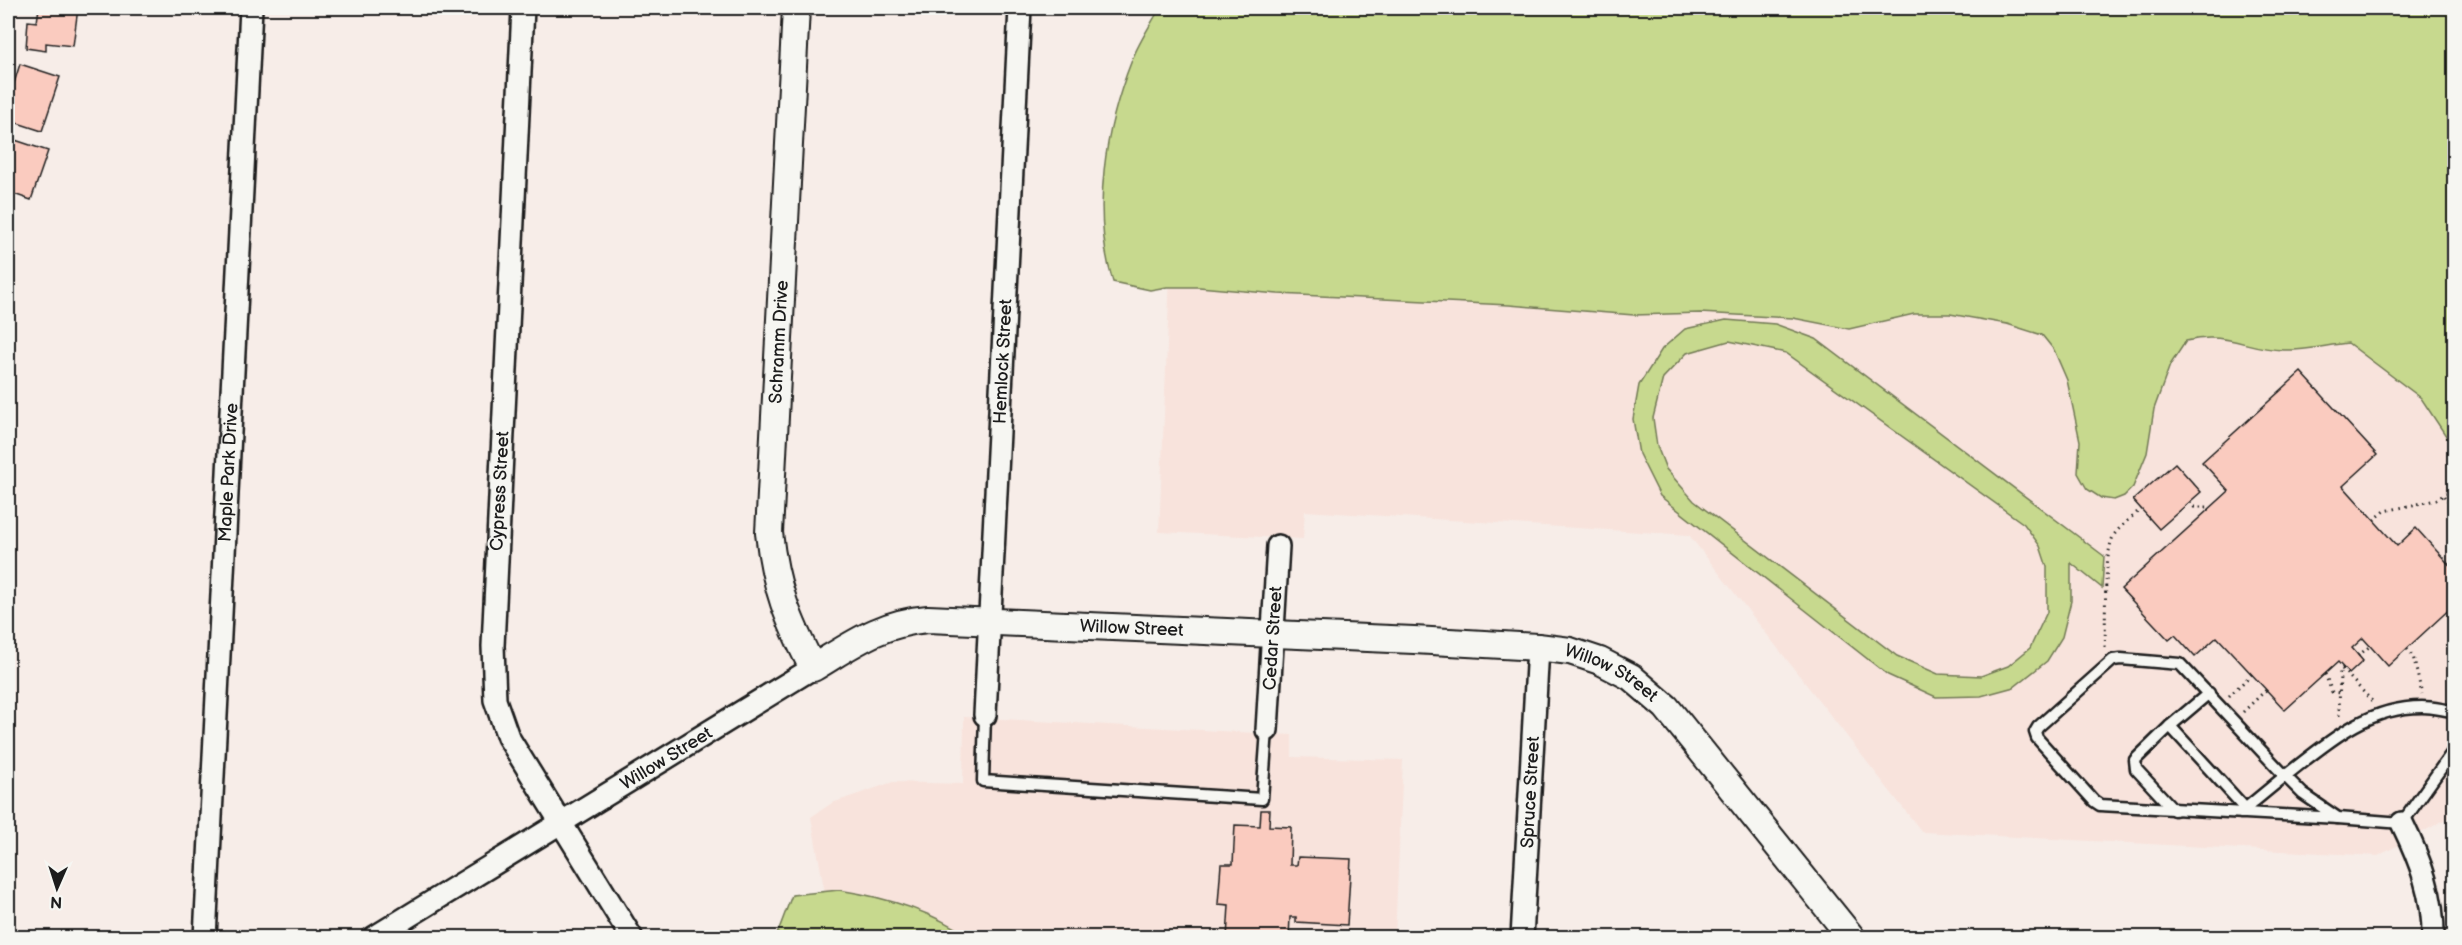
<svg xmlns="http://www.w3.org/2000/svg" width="2462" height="945" font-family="'Balsamiq Sans',sans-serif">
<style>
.built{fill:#f8e3dc}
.green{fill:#c7d98e;stroke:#727a55;stroke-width:1.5;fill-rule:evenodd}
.building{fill:#facbbf;stroke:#1c1c1c;stroke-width:1.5}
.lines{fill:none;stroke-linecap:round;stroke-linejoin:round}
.service-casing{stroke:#1c1c1c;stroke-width:15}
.minor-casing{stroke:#1c1c1c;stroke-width:26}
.tertiary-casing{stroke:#1c1c1c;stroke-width:30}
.path{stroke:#1c1c1c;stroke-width:3;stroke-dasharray:1.5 4.5;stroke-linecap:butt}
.service{stroke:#f6f6f2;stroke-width:10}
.minor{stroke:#f6f6f2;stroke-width:21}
.tertiary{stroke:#f6f6f2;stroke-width:26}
.labels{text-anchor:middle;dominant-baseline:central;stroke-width:4.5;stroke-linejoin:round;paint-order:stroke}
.street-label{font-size:18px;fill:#1c1c1c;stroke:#f6f6f2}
</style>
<rect width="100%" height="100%" fill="#f7ede8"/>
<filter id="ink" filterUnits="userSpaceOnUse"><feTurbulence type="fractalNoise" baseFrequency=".0167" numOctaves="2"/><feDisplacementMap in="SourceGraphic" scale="12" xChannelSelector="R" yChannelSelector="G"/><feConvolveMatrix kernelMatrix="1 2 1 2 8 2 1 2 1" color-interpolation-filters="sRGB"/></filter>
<g filter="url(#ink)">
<g class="built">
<polygon points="1171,252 2454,318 2454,815 2378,856 1922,832 1689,535 1305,511 1303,539 1159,532"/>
<polygon points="964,717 1292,735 1292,757 1403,760 1395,937 833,937 811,817 832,803 893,782 963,784"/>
</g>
<g class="green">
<path d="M1160,8H2454V448L2421,398L2348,343C2327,345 2304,351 2283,350C2245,349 2227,331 2186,341L2170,365L2154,409L2147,453L2133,487L2124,496L2114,500L2101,498L2087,489L2078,473L2080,441L2067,380L2054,350L2042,335L2007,324L1950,314H1914L1849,329L1793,318L1700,313L1634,315L1509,305L1278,294L1199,287H1167L1150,290L1113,282C1091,211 1105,128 1132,60C1139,42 1151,24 1160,8Z"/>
<path d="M1726,320L1775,324L1816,339L2104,556L2102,588L2071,563V601L2062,637L2047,661L2014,687L1981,696L1936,697L1888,675L1660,496L1639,454L1633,419L1639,385L1662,349L1685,329ZM1729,341L1786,353L2024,524L2040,546L2047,567V612L2030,648L2008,666L1981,676L1938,674L1897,656L1694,501L1666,469L1657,446L1653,418L1663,378L1687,353Z"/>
<path d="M839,890C884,897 932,911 969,937H776L792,895Z"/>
</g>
<g class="building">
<polygon points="39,8 78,8 73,46 46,43 46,51 26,48 28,21 37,22"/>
<polygon points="20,64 60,77 42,131 8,120 8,102"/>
<polygon points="12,139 48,151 31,200 8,192 8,156"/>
<polygon points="2301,372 2377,455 2343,486 2397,546 2416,528 2454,570 2454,605 2388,666 2363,638 2352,648 2363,661 2349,674 2338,662 2285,710 2217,637 2195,657 2175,635 2169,640 2121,589 2229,491 2202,462"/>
<polygon points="2175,463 2201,492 2159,529 2133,500"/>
<polygon points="1261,810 1270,810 1269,826 1291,827 1290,865 1297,865 1298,857 1351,859 1347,925 1296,922 1296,917 1290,917 1289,938 1227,938 1229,905 1218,904 1221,864 1233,864 1235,825 1260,826"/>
</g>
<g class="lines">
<g class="service-casing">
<g id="service">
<polyline points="2209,693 2170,726 2245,808"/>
<path d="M2454,711C2444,710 2433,707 2422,707C2366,707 2327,743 2285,776L2303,794L2338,818L2402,823L2454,750"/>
<polyline points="985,715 983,781 1262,799 1267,730"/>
<polyline points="2170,726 2135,760 2136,769 2174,810"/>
<polyline points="2240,813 2285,776 2180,664 2121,659 2113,660 2038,727 2035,732 2037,738 2094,801 2100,805 2338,818"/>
</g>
</g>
<g class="minor-casing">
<g id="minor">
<polyline points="523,8 493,646 495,700 508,737 632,938"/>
<path id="s1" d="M985,715L1020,8"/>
<path id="s2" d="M1267,730L1278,546"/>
<path d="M2402,823C2420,860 2434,896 2433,938"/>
<path id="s3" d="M205,938L251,8"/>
<path id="s4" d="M373,938L813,668"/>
<path id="s5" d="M1522,938L1538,647"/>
</g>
</g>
<g class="tertiary-casing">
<g id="tertiary">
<path id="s6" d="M796,8L769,533C775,587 788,620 813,668C853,644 880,623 928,619L1414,640L1538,647L1570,651L1600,661L1631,677L1666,707L1852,938"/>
</g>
</g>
<g class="path">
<polyline points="2444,496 2454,510"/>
<polyline points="2190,502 2194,507 2211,507"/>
<polyline points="2374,520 2385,511 2436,500 2454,488"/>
<path d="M2105,647C2106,622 2103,554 2114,535C2121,525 2132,517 2141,509"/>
<polyline points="2407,649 2413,656 2422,694"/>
<polyline points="2358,656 2370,646"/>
<polyline points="2342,669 2372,701"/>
<polyline points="2325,674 2332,692 2340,693"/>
<polyline points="2229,696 2252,674"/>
<polyline points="2243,712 2266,690"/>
<polyline points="2339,716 2340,671 2344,667"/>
</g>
<use href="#service" class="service"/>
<use href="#minor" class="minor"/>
<use href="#tertiary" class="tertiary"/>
</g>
</g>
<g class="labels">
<g class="street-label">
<text transform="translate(779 342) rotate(-87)">Schramm Drive</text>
<text stroke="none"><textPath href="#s1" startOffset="354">Hemlock Street</textPath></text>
<text stroke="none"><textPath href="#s3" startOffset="466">Maple Park Drive</textPath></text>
<text transform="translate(500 491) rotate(-87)">Cypress Street</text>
<text stroke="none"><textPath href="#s6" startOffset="999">Willow Street</textPath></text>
<text stroke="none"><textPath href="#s2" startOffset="92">Cedar Street</textPath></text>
<text stroke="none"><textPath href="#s6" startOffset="1485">Willow Street</textPath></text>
<text stroke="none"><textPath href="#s4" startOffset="344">Willow Street</textPath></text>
<text stroke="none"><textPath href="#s5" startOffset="146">Spruce Street</textPath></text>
</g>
</g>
<rect width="2462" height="945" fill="none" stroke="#f6f6f2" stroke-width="30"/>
<rect x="15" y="15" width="2432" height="915" fill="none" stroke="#1c1c1c" stroke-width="2" filter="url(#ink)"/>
<g transform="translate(57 888) rotate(183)" stroke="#f6f6f2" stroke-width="4.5" paint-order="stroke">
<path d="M0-4.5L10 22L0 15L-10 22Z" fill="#1c1c1c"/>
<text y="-9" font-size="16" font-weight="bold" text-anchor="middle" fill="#1c1c1c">N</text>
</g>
</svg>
